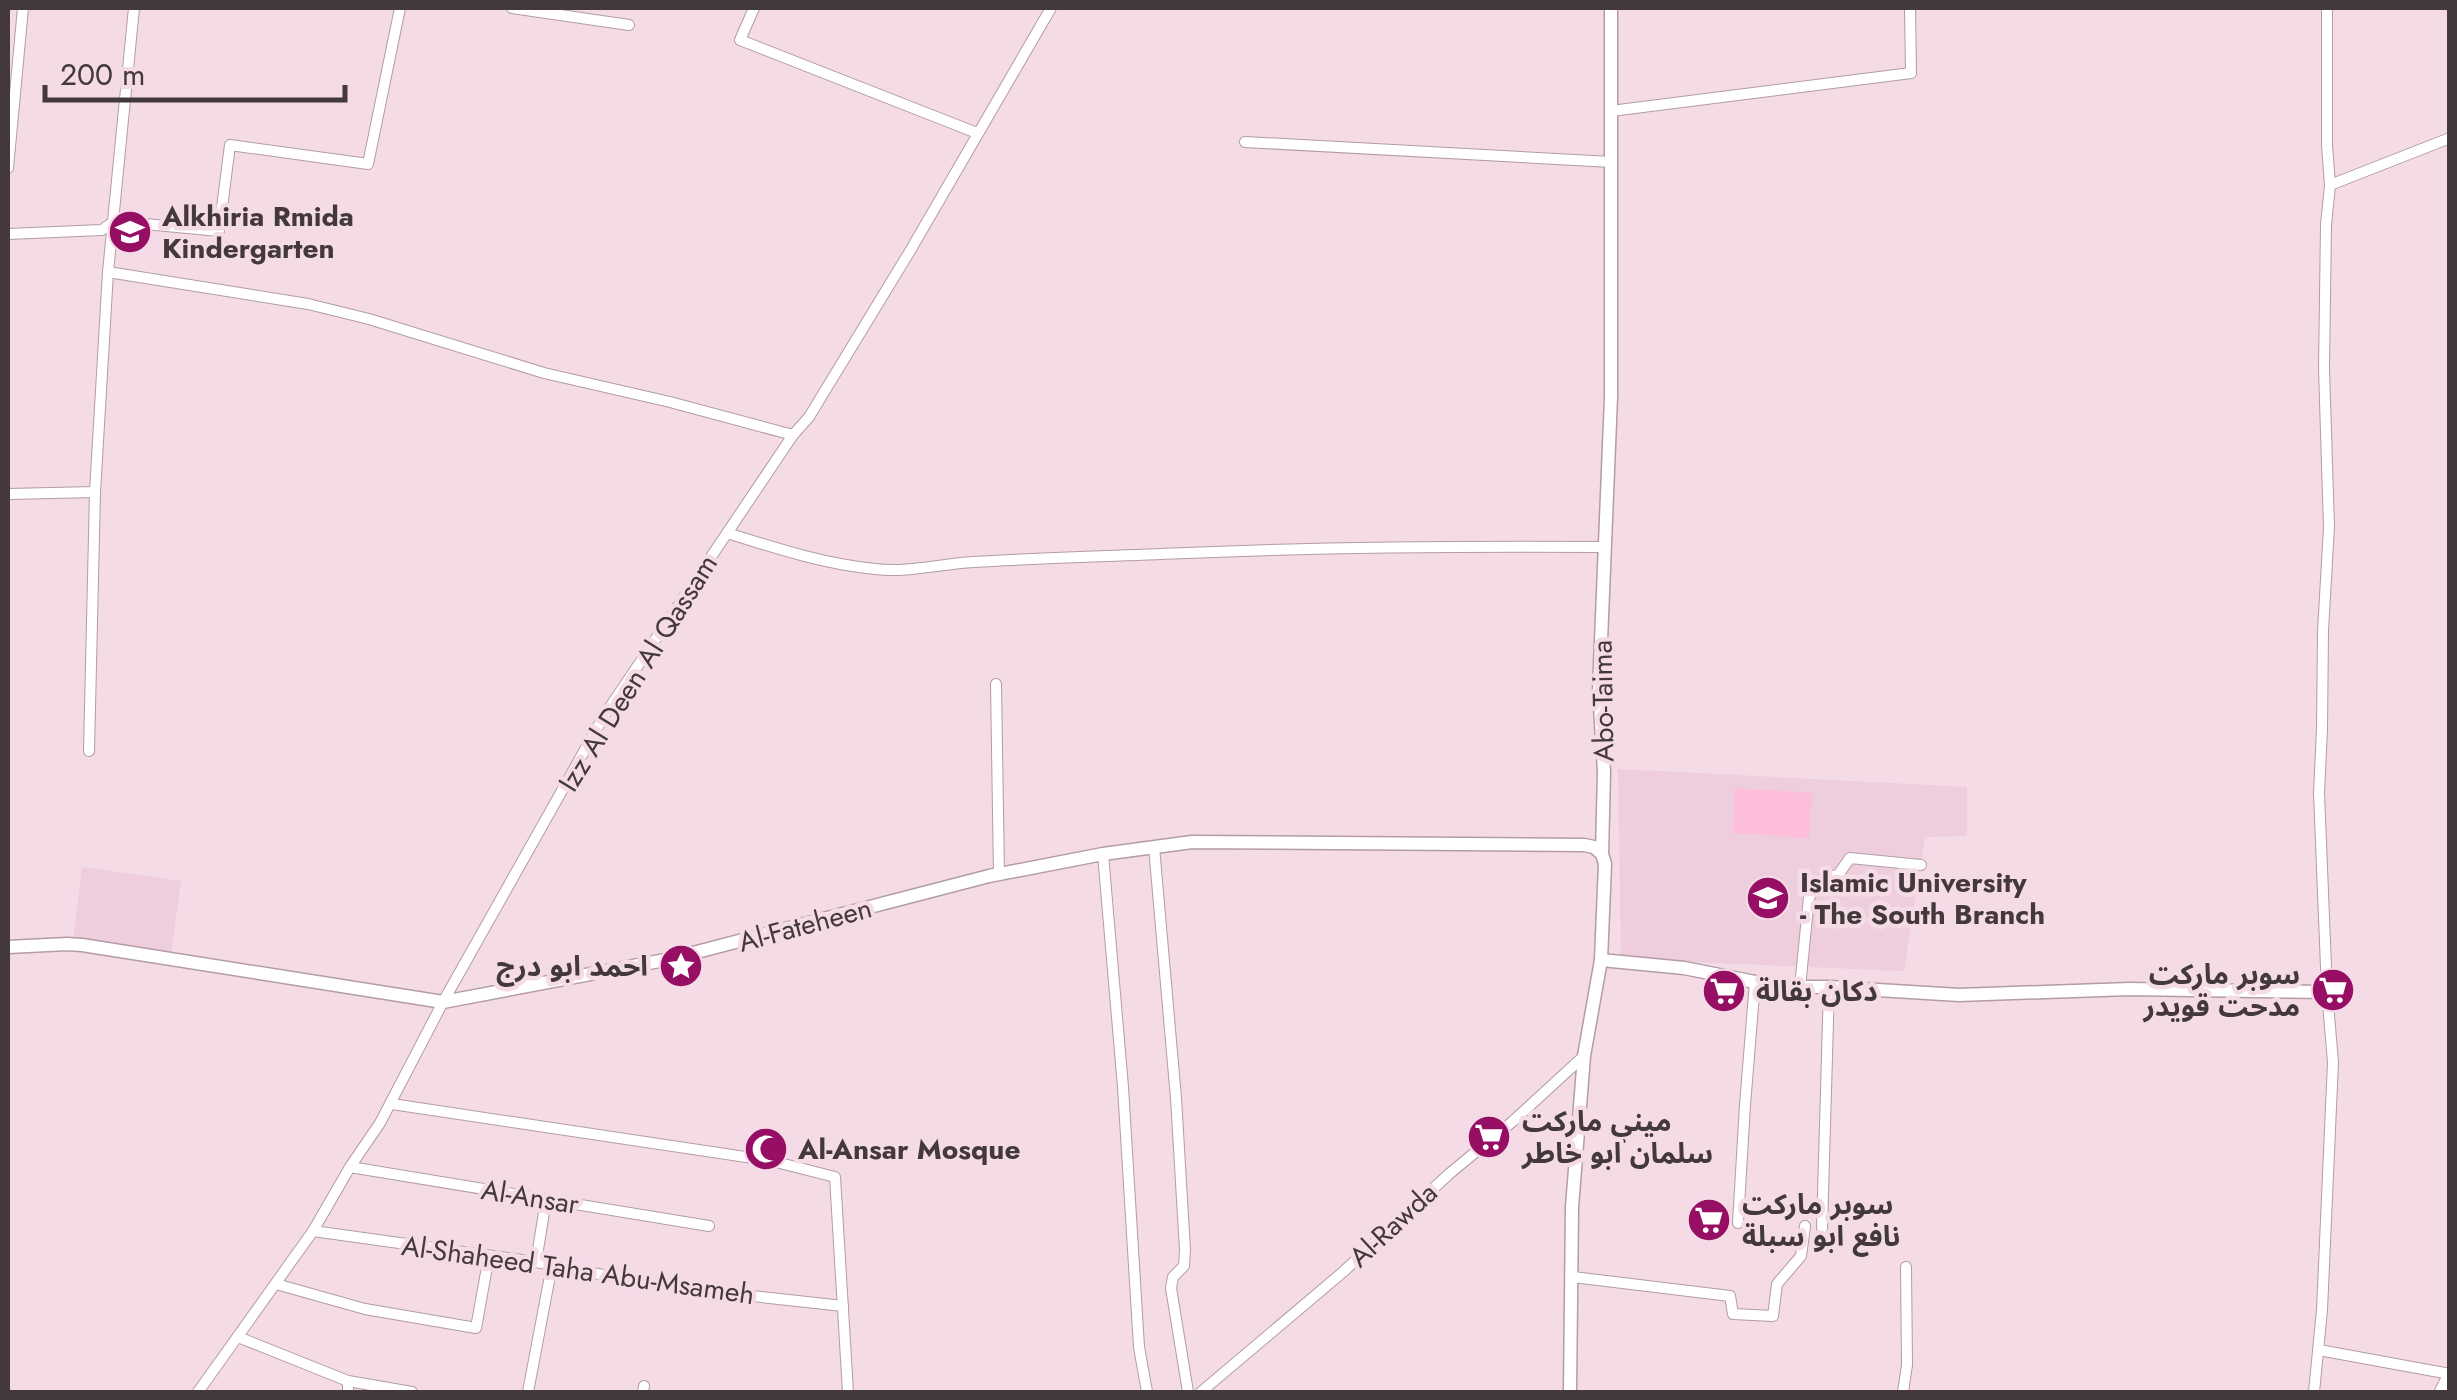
<svg xmlns="http://www.w3.org/2000/svg" width="2457" height="1400" font-family="Jost,'Noto Sans Arabic',sans-serif">
<style>
.built{fill:#eecddc}
.green{fill:#fdbedb}
.lines{fill:none;stroke-linecap:round;stroke-linejoin:round}
.minor-casing{stroke:#b39ca6;stroke-width:12}
.tertiary-casing{stroke:#b39ca6;stroke-width:15}
.trunk-casing{stroke:#b39ca6;stroke-width:20}
.minor{stroke:#fff;stroke-width:10}
.tertiary{stroke:#fff;stroke-width:12}
.trunk{stroke:#fff;stroke-width:18}
.labels{text-anchor:middle;dominant-baseline:central;stroke-width:9;stroke-linejoin:round;paint-order:stroke}
.poi-label{font-size:28px;font-weight:bold;fill:#43393d;stroke:#f4dbe6;text-anchor:start}
.street-label{font-size:28px;fill:#43393d;stroke:#f4dbe6}
</style>
<rect width="100%" height="100%" fill="#f4dbe6"/>
<g class="built">
<polygon points="1618,769 1967,787 1967,836 1925,837 1904,971 1621,959"/>
<polygon points="82,867 181,881 171,955 73,941"/>
</g>
<polygon class="green" points="1735,788 1812,793 1809,838 1733,833"/>
<g class="lines">
<g class="minor-casing">
<g id="minor">
<polyline points="512,8 629,25"/>
<polyline points="754,8 740,40 977,133"/>
<polyline points="1611,111 1911,73 1910,8"/>
<polyline points="1245,142 1611,162"/>
<polyline points="8,168 23,8"/>
<polyline points="2330,185 2450,138"/>
<polyline points="8,234 102,230 114,221 219,231 230,145 368,164 400,8"/>
<polyline points="108,272 308,304 369,319 544,373 670,402 793,435"/>
<polyline points="8,494 95,492"/>
<path d="M727,533C775,548 824,564 875,569C907,573 940,564 973,562C1044,558 1115,556 1186,553C1326,547 1465,546 1605,547"/>
<polyline points="996,684 999,875"/>
<polyline points="89,751 95,492 108,272 134,8"/>
<polyline points="1154,847 1176,1098 1185,1250 1184,1266 1173,1277 1171,1288 1188,1392"/>
<polyline points="1103,854 1123,1087 1139,1347 1147,1392"/>
<polyline points="1800,987 1809,897 1823,878 1838,875 1850,858 1921,865"/>
<polyline points="392,1104 772,1161 835,1177 848,1392"/>
<polyline points="350,1167 709,1226"/>
<polyline points="1738,1223 1745,1105 1755,982"/>
<polyline points="1822,1228 1829,987"/>
<polyline points="313,1231 536,1262 661,1286 843,1306"/>
<polyline points="536,1262 546,1200"/>
<polyline points="1573,1277 1730,1296 1733,1314 1773,1316 1777,1284 1801,1256 1805,1226"/>
<polyline points="276,1284 365,1309 476,1328 489,1256"/>
<polyline points="238,1337 348,1381 348,1392"/>
<polyline points="2319,1350 2450,1374"/>
<polyline points="348,1381 412,1392"/>
<polyline points="198,1392 313,1231 350,1167 380,1123 443,1002 604,716 793,435 809,417 910,251 1051,8"/>
<polyline points="528,1392 552,1265"/>
<polyline points="643,1392 644,1386"/>
<polyline points="1201,1392 1343,1272 1449,1174 1512,1122 1584,1056"/>
<polyline points="1903,1392 1907,1365 1906,1267"/>
<polyline points="2314,1392 2322,1310 2333,1062 2327,992 2319,793 2322,729 2323,631 2329,527 2324,369 2326,225 2330,185 2327,145 2327,8"/>
</g>
</g>
<g class="tertiary-casing">
<g id="tertiary">
<polyline points="8,947 67,944 82,945 443,1002 670,959 989,876 1103,854 1192,842 1584,845 1594,847 1602,854"/>
<polyline points="1601,960 1684,968 1755,982 1800,987 1829,987 1959,995 2129,989 2327,992"/>
<polyline points="1570,1392 1572,1207 1584,1056 1601,960 1605,864 1602,854 1604,772 1599,690 1611,397 1611,8"/>
</g>
</g>
<g class="trunk-casing">
<polyline id="trunk" points="2444,1392 2450,1380"/>
</g>
<use href="#minor" class="minor"/>
<use href="#tertiary" class="tertiary"/>
<use href="#trunk" class="trunk"/>
</g>
<defs>
<g id="school-disc" transform="scale(2.25)"><circle r="9.5" fill="#970f64" stroke="#f4dbe6"/><path d="M0-5L7-2L0 1L-7-2ZM-4 1L0 2.5L4 1V4Q0 6-4 4Z" fill="#fff"/></g>
<g id="university-disc" transform="scale(2.25)"><circle r="9.5" fill="#970f64" stroke="#f4dbe6"/><path d="M0-5L7-2L0 1L-7-2ZM-4 1L0 2.5L4 1V4Q0 6-4 4Z" fill="#fff"/></g>
<g id="sight-disc" transform="scale(2.25)"><circle r="9.5" fill="#970f64" stroke="#f4dbe6"/><path d="M0-6L1.8-2.2L6-1.7L2.9 1.2L3.7 5.4L0 3.3L-3.7 5.4L-2.9 1.2L-6-1.7L-1.8-2.2Z" fill="#fff"/></g>
<g id="supermarket-disc" transform="scale(2.25)"><circle r="9.5" fill="#970f64" stroke="#f4dbe6"/><path d="M-6-5.5h2.5l.6 2H6L4.5 2H-2.5L-4.4-4H-6ZM-1.5 3.2a1.3 1.3 0 1 0 .1 0ZM3 3.2a1.3 1.3 0 1 0 .1 0Z" fill="#fff"/></g>
<g id="mosque-disc" transform="scale(2.25)"><circle r="9.5" fill="#970f64" stroke="#f4dbe6"/><path d="M3.5-4.9A6 6 0 1 0 3.5 4.9A5 5 0 1 1 3.5-4.9Z" fill="#fff"/></g>
</defs>
<g fill-rule="evenodd">
<use href="#school-disc" x="130" y="232"/>
<use href="#university-disc" x="1768" y="898"/>
<use href="#sight-disc" x="681" y="966"/>
<use href="#supermarket-disc" x="2333" y="990"/>
<use href="#supermarket-disc" x="1724" y="991"/>
<use href="#supermarket-disc" x="1489" y="1137"/>
<use href="#mosque-disc" x="766" y="1149"/>
<use href="#supermarket-disc" x="1709" y="1220"/>
</g>
<g class="labels">
<g class="poi-label">
<text x="162" y="216">Alkhiria Rmida<tspan x="162" dy="32">Kindergarten</tspan></text>
<text x="1800" y="882">Islamic University<tspan x="1800" dy="32">- The South Branch</tspan></text>
<text x="648" y="966" text-anchor="end">احمد ابو درج</text>
<text x="2300" y="974" text-anchor="end">سوبر ماركت<tspan x="2300" dy="32">مدحت قويدر</tspan></text>
<text x="1756" y="991">دكان بقالة</text>
<text x="1522" y="1121">ميني ماركت<tspan x="1522" dy="32">سلمان ابو خاطر</tspan></text>
<text x="798" y="1149">Al-Ansar Mosque</text>
<text x="1742" y="1204">سوبر ماركت<tspan x="1742" dy="32">نافع ابو سبلة</tspan></text>
</g>
<g class="street-label">
<text transform="translate(638 673) rotate(-58)">Izz Al Deen Al Qassam</text>
<text transform="translate(1603 701) rotate(-91)">Abo-Taima</text>
<text transform="translate(805 925) rotate(-15)">Al-Fateheen</text>
<text transform="translate(530 1197) rotate(9)">Al-Ansar</text>
<text transform="translate(1393 1225) rotate(-43)">Al-Rawda</text>
<text transform="translate(578 1270) rotate(8)">Al-Shaheed Taha Abu-Msameh</text>
</g>
</g>
<rect width="2457" height="1400" fill="none" stroke="#43393d" stroke-width="20"/>
<path d="M45 85v15h300v-15" fill="none" stroke="#43393d" stroke-width="5"/>
<text x="60" y="85" font-size="30" fill="#43393d" stroke="#f4dbe6" stroke-width="8" paint-order="stroke">200 m</text>
</svg>
